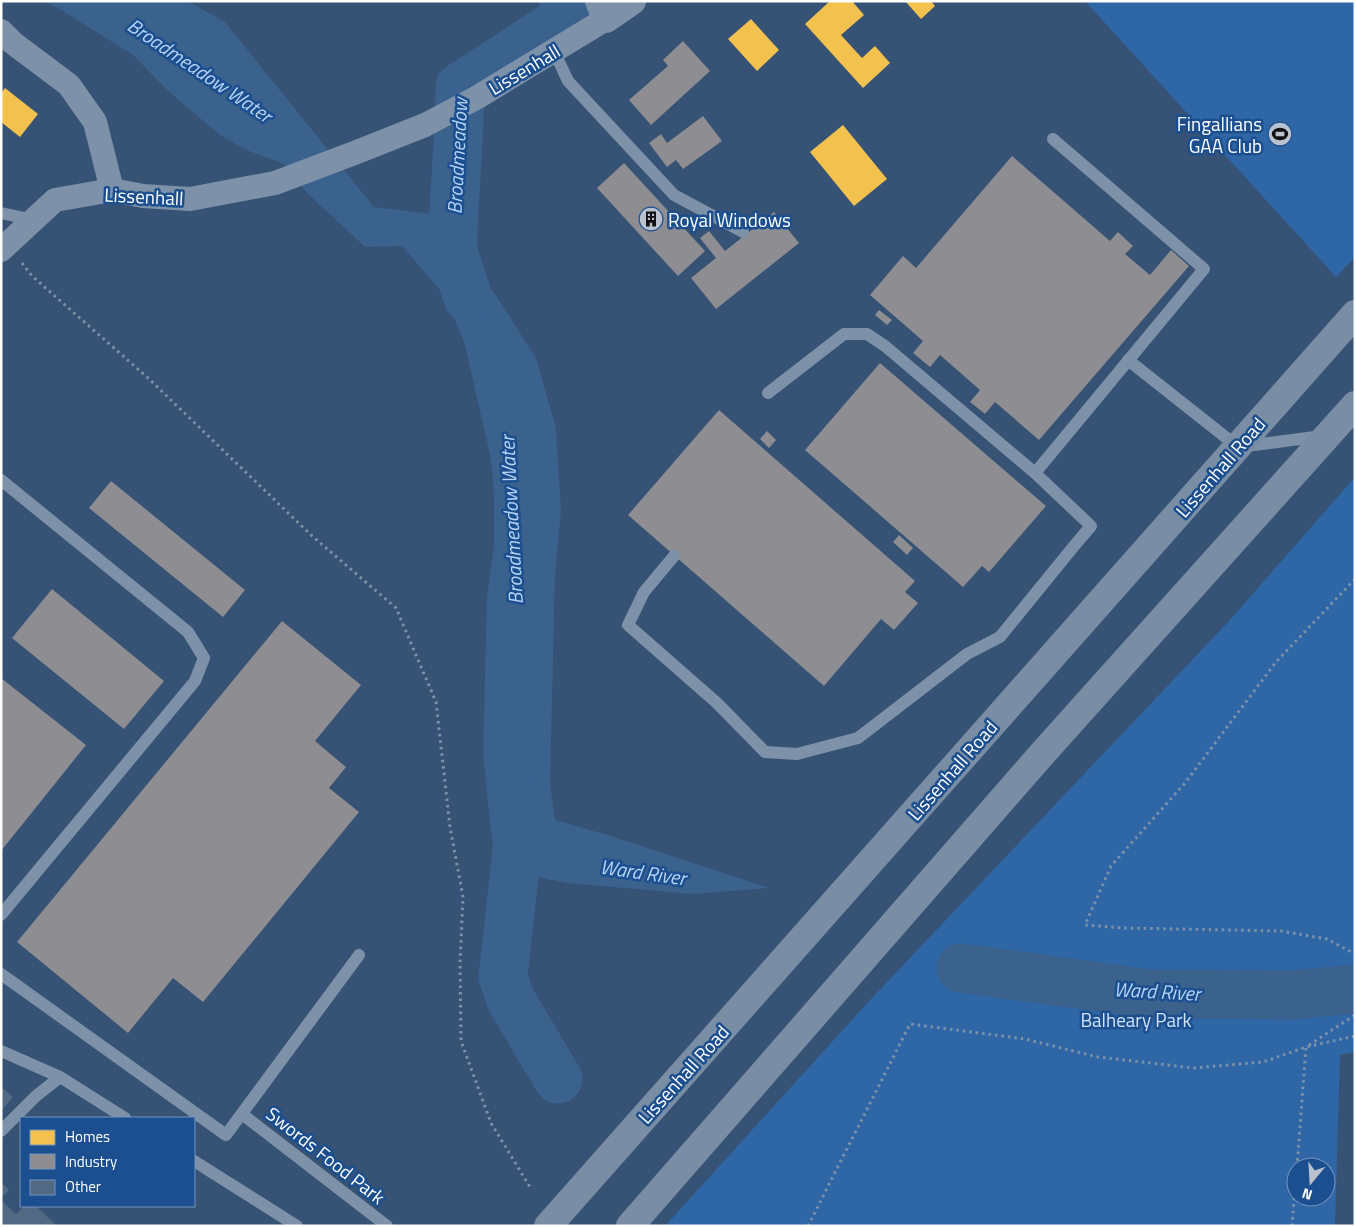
<svg xmlns="http://www.w3.org/2000/svg" width="1356" height="1227" font-family="'Titillium Web',sans-serif">
<style>
.green{fill:#2f66a5;fill-rule:evenodd}
.water{fill:#3b618d}
.homes{fill:#f2c14e}
.industry{fill:#8d8d92}
.lines{fill:none;stroke-linecap:round;stroke-linejoin:round}
.river{stroke:#3b618d;stroke-width:49}
.building{fill:#526984}
.path{stroke:#7d92a8;stroke-width:3;stroke-dasharray:2.5 4;stroke-linecap:butt}
.service{stroke:#7d92a8;stroke-width:12}
.minor{stroke:#7d92a8;stroke-width:24}
.tertiary{stroke:#7d92a8;stroke-width:28}
.secondary{stroke:#798da4;stroke-width:28}
.labels{text-anchor:middle;dominant-baseline:central;stroke-width:5;stroke-linejoin:round;paint-order:stroke}
.street-label{font-size:19px;fill:#fff;stroke:#1b4f8f}
.poi-label{font-size:19px;fill:#fff;stroke:#1b4f8f;text-anchor:end}
.park-label{font-size:19px;fill:#cfe3fa;stroke:#1b4f8f}
.water-label{font-size:20px;font-style:italic;fill:#b5d3f5;stroke:#1b4f8f}
</style>
<rect width="100%" height="100%" fill="#365274"/>
<g class="green">
<polygon points="1085,1 1355,1 1355,257 1336,277"/>
<path d="M1355,477V1052L1340,1055L1335,1226H665L870,1000L1228,622ZM1296,1167H1326V1197H1296Z"/>
</g>
<polygon class="water" points="42,1 188,1 225,22 374,207 440,215 497,297 536,358 556,428 561,510 555,576 550,783 555,820 608,835 769,888 692,894 567,883 537,877 495,852 491,831 483,755 487,597 494,544 494,498 491,459 465,345 445,296 402,246 365,247 306,192 284,164 246,150 220,135 167,90 133,55 58,8"/>
<g class="homes">
<polygon points="830,1 852,1 864,15 841,35 862,58 875,46 890,63 863,88 805,24"/>
<polygon points="905,1 931,1 935,6 921,19"/>
<polygon points="751,19 779,50 757,71 728,39"/>
<polygon points="5,88 38,114 20,137 1,122 1,93"/>
<polygon points="843,125 887,179 854,206 810,152"/>
</g>
<g class="industry">
<polygon points="683,41 710,71 651,125 629,100 668,66 663,60"/>
<polygon points="703,116 722,141 683,169 676,160 667,167 649,143 661,134 667,143"/>
<polygon points="1012,156 1110,241 1118,232 1133,246 1125,254 1150,275 1171,250 1189,266 1039,440 995,402 985,414 970,402 980,390 940,355 930,367 913,353 923,341 870,295 903,256 916,268"/>
<polygon points="624,163 705,251 678,276 597,188"/>
<polygon points="774,212 799,243 716,309 691,278 716,258 700,238 709,231 725,251"/>
<polygon points="879,310 892,320 887,325 875,315"/>
<polygon points="880,363 1046,506 989,572 982,566 963,587 805,450"/>
<polygon points="719,410 915,581 905,592 918,603 894,630 881,619 824,686 628,515"/>
<polygon points="767,431 776,440 769,448 760,439"/>
<polygon points="111,481 245,590 223,617 89,508"/>
<polygon points="899,535 913,548 907,555 893,542"/>
<polygon points="52,589 164,681 124,729 12,638"/>
<polygon points="282,621 361,685 315,741 346,767 329,788 359,812 203,1002 173,978 128,1033 17,942"/>
<polygon points="1,678 86,745 1,851"/>
</g>
<g class="lines">
<g class="river">
<polyline points="468,298 452,248 459,123 460,87 566,18 563,1"/>
<polyline points="516,798 517,850 503,977 511,1000 558,1079"/>
<polyline points="961,968 1151,994 1293,995 1355,989"/>
</g>
</g>
<g class="building">
<polygon points="1,1087 13,1097 1,1111"/>
<polygon points="1,1182 9,1190 1,1198"/>
<polygon points="1,1200 16,1214 24,1206 36,1206 57,1226 1,1226"/>
</g>
<g class="lines">
<g class="path">
<polyline points="22,263 32,276 147,377 311,535 396,608 436,702 450,827 463,897 460,963 461,1041 491,1123 530,1187"/>
<polyline points="1355,579 1276,662 1185,783 1111,866 1085,925 1125,928 1281,931 1327,939 1355,954"/>
<polyline points="1309,1045 1355,1015"/>
<polyline points="1297,1167 1306,1047"/>
<polyline points="808,1226 910,1024 1025,1039 1098,1057 1193,1068 1263,1062 1306,1047 1355,1036"/>
<polyline points="1292,1226 1296,1173"/>
</g>
<g class="service">
<polyline points="554,51 568,81 674,195 743,232"/>
<polyline points="1,213 34,220"/>
<polyline points="1128,360 1238,447 1323,436"/>
<polyline points="768,393 844,334 867,334 885,346 1035,473"/>
<polyline points="1,480 188,632 204,658 195,681 1,915"/>
<polyline points="674,556 644,592 628,625 717,703 765,752 797,754 858,738 967,654 1000,637 1074,546 1091,526 1035,473 1204,269 1053,139"/>
<polyline points="1,974 226,1135 359,955"/>
<polyline points="1,1051 60,1077 125,1118"/>
<polyline points="242,1114 387,1226"/>
<polyline points="1,1131 36,1096 60,1077"/>
<polyline points="194,1161 297,1226"/>
</g>
<g class="minor">
<polyline points="1,31 13,43 69,85 95,122 112,190"/>
<polyline points="1,250 55,200 112,190 143,196 190,199 275,183 357,152 425,125 476,98 606,19"/>
</g>
<polyline class="tertiary" points="599,1 606,19 632,1"/>
<g class="secondary">
<polyline points="548,1226 1355,314"/>
<polyline points="630,1226 1042,754 1355,405"/>
</g>
</g>
<defs>
<g id="stadium-disc" transform="scale(1.25)"><circle r="9.5" fill="#b9c2ce" stroke="#1b4f8f"/><path d="M0-5a6.5 5 0 1 0 0 10a6.5 5 0 1 0 0-10ZM-3.5-1.8h7v3.6h-7Z" fill="#111"/></g>
<g id="building-disc" transform="scale(1.25)"><circle r="9.5" fill="#b9c2ce" stroke="#1b4f8f"/><path d="M-4-6H4V6H1V3H-1V6H-4ZM-2.5-4.3h1.7v1.8h-1.7ZM.8-4.3h1.7v1.8H.8ZM-2.5-1h1.7V.8h-1.7ZM.8-1h1.7V.8H.8Z" fill="#111"/></g>
</defs>
<g fill-rule="evenodd">
<use href="#stadium-disc" x="1280" y="134"/>
<use href="#building-disc" x="651" y="219"/>
</g>
<g class="labels">
<g class="street-label">
<text transform="translate(524 69) rotate(-31)">Lissenhall</text>
<text transform="translate(144 196) rotate(3)">Lissenhall</text>
<text transform="translate(1220 467) rotate(-49)">Lissenhall Road</text>
<text transform="translate(952 770) rotate(-49)">Lissenhall Road</text>
<text transform="translate(683 1074) rotate(-48)">Lissenhall Road</text>
<text transform="translate(326 1155) rotate(38)">Swords Food Park</text>
</g>
<g class="poi-label">
<text x="1262" y="123">Fingallians<tspan x="1262" dy="22">GAA Club</tspan></text>
<text x="668" y="219" text-anchor="start">Royal Windows</text>
</g>
<g class="park-label">
<text x="1136" y="1019">Balheary Park</text>
</g>
<g class="water-label">
<text transform="translate(200 70) rotate(34)">Broadmeadow Water</text>
<text transform="translate(457 156) rotate(-87)">Broadmeadow</text>
<text transform="translate(511 520) rotate(-93)">Broadmeadow Water</text>
<text transform="translate(643 872) rotate(8)">Ward River</text>
<text transform="translate(1157 991) rotate(3)">Ward River</text>
</g>
</g>
<rect width="1356" height="1227" fill="none" stroke="#ffffff" stroke-width="5"/>
<rect x="20" y="1117" width="175" height="90" fill="#1b4f8f" stroke="#7695bc"/>
<rect x="30" y="1130" width="25" height="15" fill="#f2c14e" stroke="#7695bc"/>
<text x="65" y="1142" font-size="15" fill="#ffffff">Homes</text>
<rect x="30" y="1154" width="25" height="15" fill="#8d8d92" stroke="#7695bc"/>
<text x="65" y="1167" font-size="15" fill="#ffffff">Industry</text>
<rect x="30" y="1180" width="25" height="15" fill="#526984" stroke="#7695bc"/>
<text x="65" y="1192" font-size="15" fill="#ffffff">Other</text>
<g transform="translate(1311 1182) rotate(198)"><circle r="24" fill="#1b4f8f" stroke="#7695bc"/>
<path d="M0-4L9 19L0 12L-9 19Z" fill="#b9c2ce"/>
<text y="-8" font-size="14" font-weight="bold" text-anchor="middle" fill="#ffffff">N</text>
</g>
</svg>
